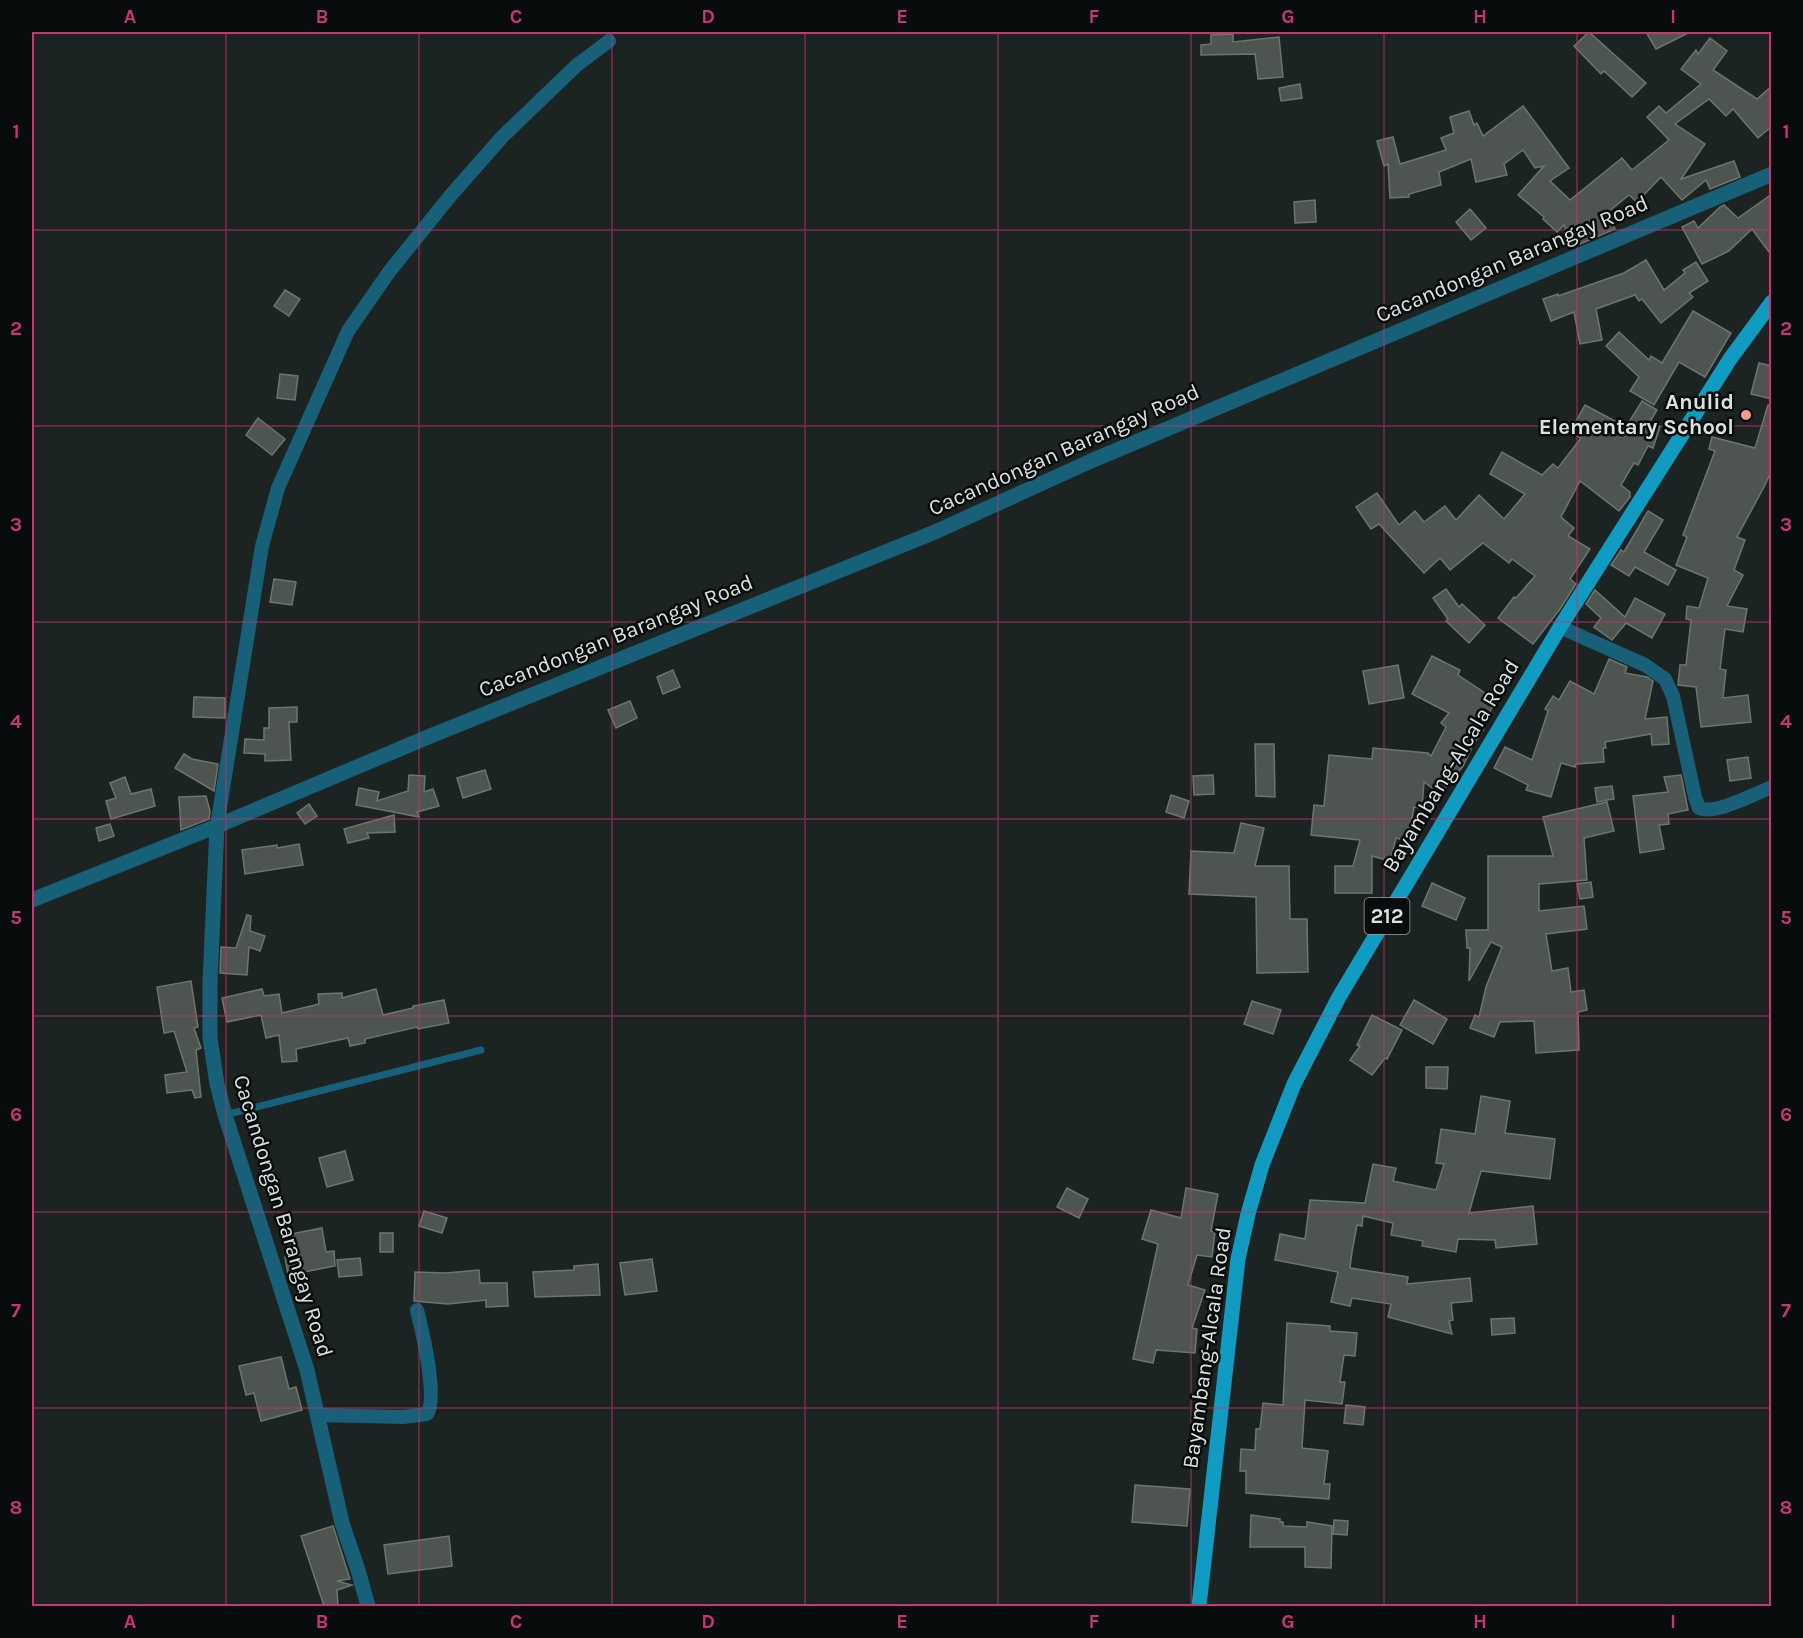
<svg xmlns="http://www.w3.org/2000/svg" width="1803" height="1638" font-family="Karla,sans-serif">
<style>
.building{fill:#4e5551;stroke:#6d7570;stroke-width:1.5}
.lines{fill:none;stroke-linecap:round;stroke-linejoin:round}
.service{stroke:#176078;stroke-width:7}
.minor{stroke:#176078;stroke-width:14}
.tertiary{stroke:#176078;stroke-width:15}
.primary{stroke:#119bc1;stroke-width:15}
.grid{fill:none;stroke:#c6366f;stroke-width:1.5;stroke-opacity:0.55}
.poi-dot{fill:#f49d8c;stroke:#090c0c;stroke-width:2}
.labels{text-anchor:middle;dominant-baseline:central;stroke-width:5;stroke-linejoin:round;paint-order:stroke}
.shield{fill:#090c0c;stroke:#9ca1a0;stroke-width:1.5}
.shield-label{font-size:21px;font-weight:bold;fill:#dbe1e0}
.street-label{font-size:22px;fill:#dbe1e0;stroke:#090c0c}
.poi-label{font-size:22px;font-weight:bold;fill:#dbe1e0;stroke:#090c0c;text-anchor:end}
.neatline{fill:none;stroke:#c6366f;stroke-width:2}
.grid-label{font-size:20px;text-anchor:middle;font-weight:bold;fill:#c6366f}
</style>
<rect width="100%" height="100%" fill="#1c2423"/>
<g class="building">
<polygon points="1589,32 1646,83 1632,97 1604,71 1601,74 1574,46"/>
<polygon points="1646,32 1690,32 1656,49"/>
<polygon points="1233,34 1233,42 1279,37 1283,77 1258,79 1255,54 1201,55 1201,45 1211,44 1211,35"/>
<polygon points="1710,38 1727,51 1713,70 1757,99 1772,86 1772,126 1758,138 1733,109 1726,116 1709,99 1675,124 1705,144 1681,179 1734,161 1740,177 1710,189 1706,180 1682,200 1661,177 1637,202 1629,195 1607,213 1615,229 1571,248 1564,225 1557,232 1543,219 1544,217 1518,195 1544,166 1535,168 1523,150 1504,164 1507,175 1476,182 1471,159 1439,172 1441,185 1409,194 1409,197 1390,198 1388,164 1384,166 1377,141 1393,137 1400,164 1446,150 1441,138 1454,133 1450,117 1469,111 1474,125 1477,123 1483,136 1523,106 1569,168 1550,181 1570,200 1622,158 1632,170 1669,140 1647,117 1659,106 1666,113 1701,84 1681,69 1696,50 1698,54"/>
<polygon points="1300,84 1302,98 1281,101 1279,88"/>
<polygon points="1772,194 1772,256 1752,229 1729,251 1702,264 1682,227 1694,221 1698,228 1720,207 1724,205 1738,218"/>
<polygon points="1315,200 1316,222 1295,223 1294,202"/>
<polygon points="1470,209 1486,228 1471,240 1456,222"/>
<polygon points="1646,260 1664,290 1685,273 1683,270 1696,262 1708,281 1689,293 1693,297 1661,323 1642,299 1639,301 1635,295 1596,309 1602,340 1580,344 1574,312 1551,321 1543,299 1558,294 1558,296 1624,273"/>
<polygon points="285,290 300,299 289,316 274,306"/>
<polygon points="1693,311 1731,333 1705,377 1679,362 1654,405 1630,391 1639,377 1606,346 1619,332 1649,360 1651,356 1662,363"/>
<polygon points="1759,363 1772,366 1772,399 1751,394"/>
<polygon points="280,374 298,376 295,400 277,398"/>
<polygon points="1642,401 1657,410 1649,423 1660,427 1653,448 1648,446 1638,465 1634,463 1621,485 1630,492 1630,497 1619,511 1580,481 1561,517 1574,528 1568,536 1590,549 1570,579 1576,584 1560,609 1533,644 1498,618 1514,597 1516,598 1535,576 1512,559 1509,563 1483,543 1450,570 1440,558 1424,573 1379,524 1371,529 1356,507 1377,493 1399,525 1415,511 1424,522 1445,506 1456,520 1479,495 1504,519 1525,494 1490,474 1502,452 1542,475 1553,464 1558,468 1581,438 1570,432 1585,405 1626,427"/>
<polygon points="1768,405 1772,406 1772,469 1765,485 1737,537 1745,540 1734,570 1743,575 1727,606 1747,609 1743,632 1725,629 1720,669 1726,670 1723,698 1748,695 1751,722 1701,727 1696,687 1678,685 1680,665 1686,665 1691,620 1686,619 1687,606 1699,608 1708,578 1676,565 1687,537 1683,535 1715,451 1709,449 1712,437 1755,448"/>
<polygon points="258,418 285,439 272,455 246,435"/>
<polygon points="1648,511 1663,520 1644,552 1676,570 1668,585 1635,567 1629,576 1611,565 1621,550 1624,552"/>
<polygon points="274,579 296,582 292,605 270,602"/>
<polygon points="1446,589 1459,607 1462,604 1485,625 1469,643 1446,621 1448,619 1433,598"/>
<polygon points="1595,590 1625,617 1635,598 1665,614 1652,638 1626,623 1612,640 1594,627 1601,618 1586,604"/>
<polygon points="1432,656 1460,670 1458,675 1497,701 1480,726 1484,729 1470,749 1471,750 1463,766 1440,794 1424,782 1422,808 1414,807 1408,841 1396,838 1390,861 1372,856 1372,893 1335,893 1335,866 1353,866 1360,840 1311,835 1314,805 1324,806 1329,755 1372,759 1373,748 1428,753 1431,756 1446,727 1441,723 1449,713 1412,694"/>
<polygon points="1609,659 1627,667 1625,673 1647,677 1653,681 1645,719 1667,717 1669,744 1652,745 1651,734 1605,742 1606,748 1603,748 1604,762 1576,764 1575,767 1561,763 1551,797 1526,790 1528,785 1494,768 1505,747 1532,760 1548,711 1545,709 1553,696 1559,700 1570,681 1594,694"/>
<polygon points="1398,665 1404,698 1369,704 1363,671"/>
<polygon points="673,670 680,687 663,694 657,677"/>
<polygon points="194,697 225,698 225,718 193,717"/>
<polygon points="630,701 637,718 616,728 608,710"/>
<polygon points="297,707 297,722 289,722 291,760 265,761 265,754 244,753 245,739 264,740 264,728 269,728 269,708"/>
<polygon points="1255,744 1274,744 1275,797 1256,796"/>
<polygon points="184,754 192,759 218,764 214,791 175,768"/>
<polygon points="1748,757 1751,778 1730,781 1727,760"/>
<polygon points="485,770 491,789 463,798 457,778"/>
<polygon points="409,775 425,776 424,792 433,789 439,806 417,812 419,817 356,805 359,788 379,792 377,801 408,791"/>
<polygon points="1213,775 1214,794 1194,795 1193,776"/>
<polygon points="1681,775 1688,810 1668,814 1669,824 1659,825 1664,849 1640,853 1633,796 1668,792 1664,777"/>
<polygon points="125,777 131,794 151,789 155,806 111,819 106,801 116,798 110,783"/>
<polygon points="1612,786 1614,799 1597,802 1595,788"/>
<polygon points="1171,795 1189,801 1184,818 1166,812"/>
<polygon points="206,796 210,811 209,819 181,830 179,797"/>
<polygon points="1607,802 1614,831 1584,838 1587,880 1539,884 1539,911 1584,906 1587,929 1546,934 1552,971 1568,968 1571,992 1584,990 1587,1010 1578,1012 1579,1050 1536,1053 1534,1021 1500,1022 1494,1037 1470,1028 1475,1015 1479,1017 1486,987 1502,947 1491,942 1469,981 1470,948 1467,948 1466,930 1488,930 1488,856 1553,856 1543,817"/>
<polygon points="309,804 317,816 305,824 297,813"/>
<polygon points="394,815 395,832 367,833 369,838 348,843 344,829"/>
<polygon points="1241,823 1264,828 1255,866 1289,866 1290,919 1307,919 1308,972 1257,973 1256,897 1189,894 1191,851 1234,853"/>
<polygon points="110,824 114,836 99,841 96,828"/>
<polygon points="299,844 303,865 245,874 242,850 277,845 277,848"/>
<polygon points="1591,882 1593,897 1580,899 1577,884"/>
<polygon points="1432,883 1465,898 1456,920 1422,906"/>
<polygon points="247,915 251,916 250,931 265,936 260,951 249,947 247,975 220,973 221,947 236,948"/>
<polygon points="191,981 198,1027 194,1028 201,1048 196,1050 201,1097 195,1098 192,1090 167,1093 165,1075 187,1072 174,1031 164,1033 157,987"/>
<polygon points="262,989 264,996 279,994 282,1013 319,1004 318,994 342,993 342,998 376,989 383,1015 413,1008 413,1006 444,1000 449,1023 418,1029 417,1027 365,1039 365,1043 350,1046 348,1038 296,1049 297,1061 282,1062 279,1035 266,1038 261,1015 227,1022 222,998"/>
<polygon points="1414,1000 1447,1019 1433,1044 1400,1025"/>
<polygon points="1252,1001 1281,1010 1273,1034 1244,1024"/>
<polygon points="1372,1015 1402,1030 1387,1059 1385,1058 1372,1075 1350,1060 1360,1046 1357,1045"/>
<polygon points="1426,1067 1448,1067 1447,1089 1426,1088"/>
<polygon points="1481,1096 1510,1101 1505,1133 1555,1139 1550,1179 1481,1171 1469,1213 1533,1206 1537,1244 1496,1248 1495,1240 1458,1239 1456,1252 1422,1246 1423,1241 1391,1235 1393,1223 1363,1216 1362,1226 1357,1225 1352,1252 1350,1268 1408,1277 1407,1284 1470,1278 1472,1301 1451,1303 1453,1320 1449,1321 1452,1334 1388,1317 1391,1304 1352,1298 1350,1306 1331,1302 1338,1272 1275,1260 1280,1234 1305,1239 1310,1200 1365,1203 1373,1164 1396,1168 1393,1181 1436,1190 1444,1164 1436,1163 1441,1129 1475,1134"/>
<polygon points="345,1151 353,1180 327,1187 319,1158"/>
<polygon points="1067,1188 1088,1199 1079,1218 1057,1207"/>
<polygon points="1186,1188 1218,1194 1211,1231 1215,1232 1212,1257 1197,1255 1188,1285 1205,1290 1192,1328 1197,1329 1195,1353 1156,1350 1153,1363 1133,1359 1158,1244 1142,1239 1151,1210 1181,1218"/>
<polygon points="424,1211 447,1218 442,1233 419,1226"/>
<polygon points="322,1228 326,1252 334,1251 335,1266 288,1275 285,1257 290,1256 286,1235"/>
<rect x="380" y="1233" width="13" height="19"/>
<polygon points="360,1258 362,1275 339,1277 337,1260"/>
<polygon points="652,1259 657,1291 625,1295 620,1263"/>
<polygon points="598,1264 600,1295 535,1297 533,1272 574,1270 574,1266"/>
<polygon points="479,1270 480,1283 507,1283 508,1306 486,1307 486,1300 448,1304 414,1301 415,1272 446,1273"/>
<polygon points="1514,1318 1515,1333 1492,1335 1491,1319"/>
<polygon points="1287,1323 1330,1326 1330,1331 1357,1333 1355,1356 1344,1355 1340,1382 1345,1382 1342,1404 1305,1400 1302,1448 1328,1451 1324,1484 1330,1484 1329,1499 1246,1493 1246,1471 1240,1471 1241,1449 1255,1450 1256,1429 1260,1429 1263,1403 1283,1405"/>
<polygon points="281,1357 289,1389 296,1387 302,1410 261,1421 254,1393 246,1395 239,1366"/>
<polygon points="1346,1405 1365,1407 1363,1425 1344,1423"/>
<polygon points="1135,1485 1190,1489 1187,1526 1132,1522"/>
<polygon points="1251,1515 1280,1519 1280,1522 1283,1522 1283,1526 1307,1527 1307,1522 1332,1526 1331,1568 1305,1567 1305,1547 1250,1547"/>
<polygon points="1334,1520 1348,1521 1347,1535 1333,1534"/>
<polygon points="333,1526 350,1579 337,1581 352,1585 337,1590 338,1606 324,1606 301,1536"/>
<polygon points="449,1536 452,1566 388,1574 384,1545"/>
</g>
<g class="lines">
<polyline class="service" points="225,1115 481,1050"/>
<g class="minor">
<path d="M1560,627L1645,665L1665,679L1673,696L1695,797L1699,808C1716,815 1754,794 1772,787"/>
<polyline points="217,826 262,546 278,488 348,331 389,272 451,195 503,136 577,65 609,41"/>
<path d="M318,1415L403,1417L427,1414C438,1398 422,1330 417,1310"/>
</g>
<g class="tertiary">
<polyline points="32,900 217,826"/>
<polyline points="368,1606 358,1570 342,1523 307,1370 225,1115 217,1084 210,1038 210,982 217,826 428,737 935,532 1091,461 1772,174"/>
</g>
<polyline class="primary" points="1199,1606 1238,1259 1248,1214 1262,1165 1294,1084 1339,997 1560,627 1730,359 1772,302"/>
</g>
<path class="grid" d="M226,32V1606M419,32V1606M612,32V1606M805,32V1606M998,32V1606M1191,32V1606M1384,32V1606M1577,32V1606M32,230H1772M32,426H1772M32,622H1772M32,819H1772M32,1016H1772M32,1212H1772M32,1408H1772"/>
<circle class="poi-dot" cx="1746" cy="415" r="6"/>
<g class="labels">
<rect class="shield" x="1364.5" y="898" width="45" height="36" rx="4.5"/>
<g class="shield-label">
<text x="1387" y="916">212</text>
</g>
<g class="street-label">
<text transform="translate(1512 259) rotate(-23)">Cacandongan Barangay Road</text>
<text transform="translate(1064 450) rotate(-24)">Cacandongan Barangay Road</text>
<text transform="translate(616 636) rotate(-22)">Cacandongan Barangay Road</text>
<text transform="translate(1451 766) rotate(-59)">Bayambang-Alcala Road</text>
<text transform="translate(283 1216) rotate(73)">Cacandongan Barangay Road</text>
<text transform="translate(1207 1348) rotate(-82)">Bayambang-Alcala Road</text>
</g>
<g class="poi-label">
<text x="1734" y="402">Anulid<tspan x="1734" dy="25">Elementary School</tspan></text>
</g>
</g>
<rect width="1803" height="1638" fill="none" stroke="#090c0c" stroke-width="66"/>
<rect x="33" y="33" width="1737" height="1572" class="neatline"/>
<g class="grid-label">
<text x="130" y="23">A</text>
<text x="322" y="23">B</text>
<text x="516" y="23">C</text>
<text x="708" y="23">D</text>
<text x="902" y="23">E</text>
<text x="1094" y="23">F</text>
<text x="1288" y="23">G</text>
<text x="1480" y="23">H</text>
<text x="1673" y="23">I</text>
<text x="16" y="138">1</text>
<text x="1786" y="138">1</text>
<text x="16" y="335">2</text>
<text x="1786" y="335">2</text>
<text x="16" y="531">3</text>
<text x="1786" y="531">3</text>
<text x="16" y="728">4</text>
<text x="1786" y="728">4</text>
<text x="16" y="924">5</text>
<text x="1786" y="924">5</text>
<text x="16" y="1121">6</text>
<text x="1786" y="1121">6</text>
<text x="16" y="1317">7</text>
<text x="1786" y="1317">7</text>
<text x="16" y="1514">8</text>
<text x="1786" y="1514">8</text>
<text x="130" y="1628">A</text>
<text x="322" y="1628">B</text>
<text x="516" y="1628">C</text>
<text x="708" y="1628">D</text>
<text x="902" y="1628">E</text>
<text x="1094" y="1628">F</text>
<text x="1288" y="1628">G</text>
<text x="1480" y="1628">H</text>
<text x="1673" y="1628">I</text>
</g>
</svg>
